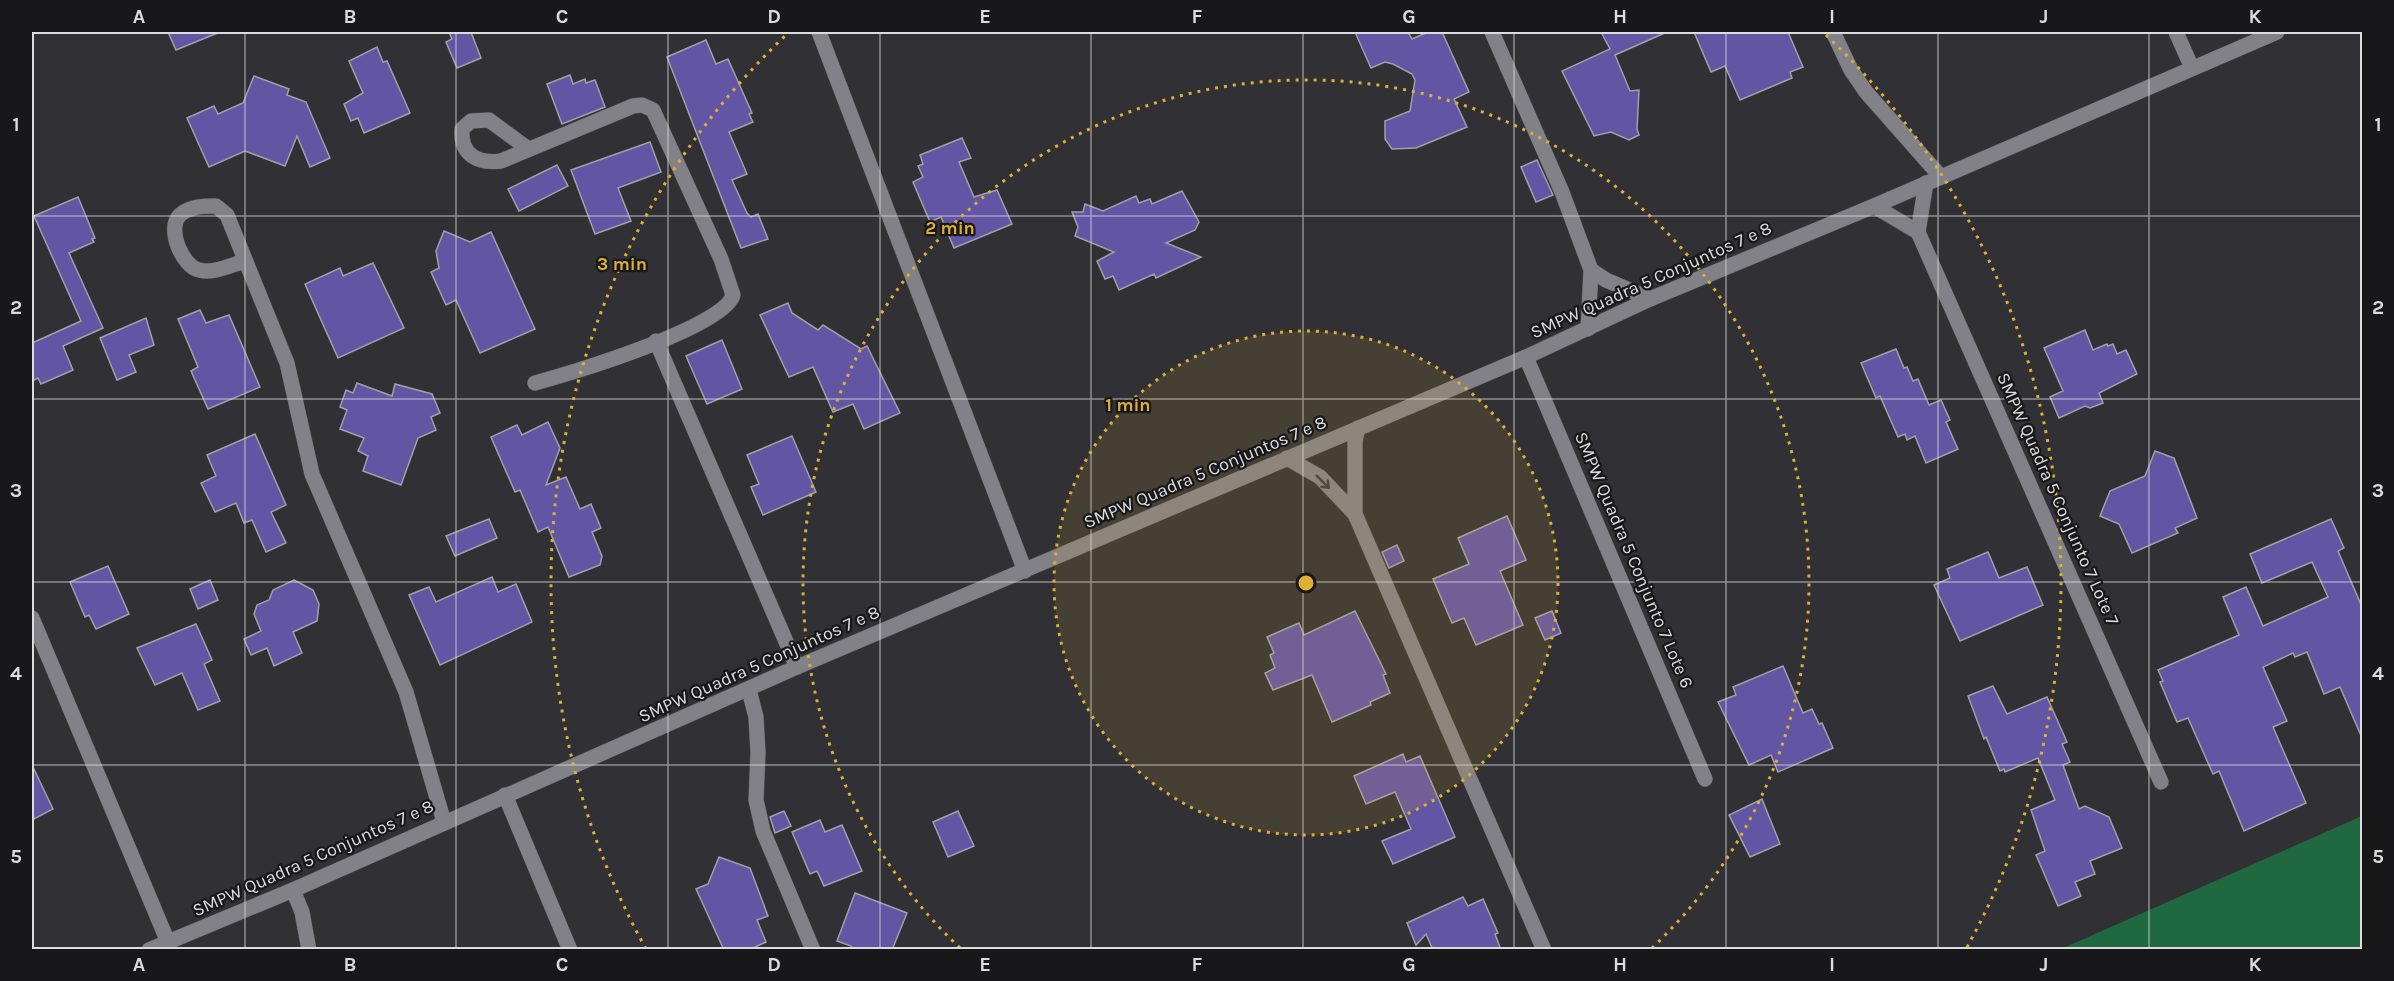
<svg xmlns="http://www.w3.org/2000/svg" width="2394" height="981" font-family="Karla,sans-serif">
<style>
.green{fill:#206840}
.building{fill:#6255a3;stroke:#a1a0a7;stroke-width:1.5}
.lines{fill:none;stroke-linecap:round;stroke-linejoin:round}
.minor-casing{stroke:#4b4b4f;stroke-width:16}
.minor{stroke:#818187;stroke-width:15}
.oneway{stroke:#3d3d41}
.grid{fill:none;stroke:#dcdcdf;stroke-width:1.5;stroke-opacity:0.55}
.ring{fill:none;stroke:#dfb034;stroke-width:3;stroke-dasharray:3 6}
.labels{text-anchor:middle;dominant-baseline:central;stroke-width:4.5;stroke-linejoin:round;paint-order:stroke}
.street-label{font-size:18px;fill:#dcdcdf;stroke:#18181b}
.centre{fill:#dfb034;stroke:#18181b;stroke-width:3}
.ring-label{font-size:18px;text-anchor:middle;font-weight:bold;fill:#dfb034;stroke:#18181b;stroke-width:4.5;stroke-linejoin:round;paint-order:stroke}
.neatline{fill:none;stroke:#dcdcdf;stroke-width:2}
.grid-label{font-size:20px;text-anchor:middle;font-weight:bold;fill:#dcdcdf}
</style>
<rect width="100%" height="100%" fill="#303035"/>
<polygon class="green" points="2362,816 2362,949 2061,949"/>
<g class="building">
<polygon points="168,32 220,32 176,50"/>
<polygon points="449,32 471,32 481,58 457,68 446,42 452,39"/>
<polygon points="1355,32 1408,32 1412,39 1428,32 1442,32 1469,92 1454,99 1467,127 1416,148 1392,149 1385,139 1385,121 1410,111 1415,80 1412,74 1393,64 1385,62 1371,68"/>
<polygon points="1601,32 1667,32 1615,55 1630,91 1639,90 1637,129 1639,135 1629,140 1611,132 1594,136 1562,71 1610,49"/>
<polygon points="1694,32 1788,32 1803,67 1790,72 1792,78 1740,100 1725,66 1711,72"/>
<polygon points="706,40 716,64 728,59 752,113 749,114 753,122 729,132 747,174 732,180 747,213 751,217 758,214 768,239 741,248 667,57"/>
<polygon points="377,47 383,62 387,61 410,113 364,133 358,118 351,121 344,104 363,93 349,61"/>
<polygon points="570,75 573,84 585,79 586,83 595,80 605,107 562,124 547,84"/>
<polygon points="254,76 289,89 287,95 306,102 330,158 310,167 297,136 285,166 245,151 209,167 187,118 214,106 218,114 243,103"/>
<polygon points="962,138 971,158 959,162 974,197 997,190 1012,224 954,248 941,217 930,222 913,182 923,177 918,166 923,164 920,155"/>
<polygon points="650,142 661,172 618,188 631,221 595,234 571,170"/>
<polygon points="1537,160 1553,195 1536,202 1521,167"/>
<polygon points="557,165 568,186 519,211 508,189"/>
<polygon points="1182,191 1199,222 1195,230 1166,243 1201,257 1156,278 1154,274 1119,290 1113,276 1105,279 1097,261 1114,252 1075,236 1078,227 1072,212 1083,212 1085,204 1103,211 1136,196 1139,203 1150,199 1152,204"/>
<polygon points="78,197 95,238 92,239 94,242 69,253 103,328 63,346 73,370 41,384 38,378 32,381 32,343 81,321 34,216"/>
<polygon points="444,231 470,242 491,232 535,329 480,353 456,300 446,305 431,272 439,268 436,251"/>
<polygon points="373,263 404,328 338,358 305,284 340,268 343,276"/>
<polygon points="788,303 792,313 818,330 823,325 861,349 867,346 900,413 864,429 853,404 833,412 813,367 789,377 760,315"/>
<polygon points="200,310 206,323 229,315 260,387 208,409 191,371 198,367 178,319"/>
<polygon points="146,318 154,345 129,355 136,372 117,380 100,338"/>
<polygon points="2085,330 2093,350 2107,344 2108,346 2113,344 2117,354 2126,350 2137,374 2099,393 2103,403 2090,408 2085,406 2059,418 2050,397 2063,391 2044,348"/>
<polygon points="722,340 742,389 707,404 686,356"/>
<polygon points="1896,349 1904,368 1907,367 1913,381 1918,379 1929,405 1941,400 1950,420 1946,422 1958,449 1926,463 1915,436 1907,440 1905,434 1898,437 1880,396 1876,398 1861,363"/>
<polygon points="357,383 392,396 395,384 432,394 440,413 431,417 436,430 418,438 401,485 363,471 368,456 358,451 364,438 340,429 347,410 340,407 346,390 353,393"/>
<polygon points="548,422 560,448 546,485 566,477 580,509 591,504 601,528 592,532 602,556 600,565 569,577 548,527 538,532 520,490 515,492 491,437 517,425 522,435"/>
<polygon points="255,434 286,505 271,512 286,543 266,552 252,520 244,523 236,503 215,512 201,483 216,476 207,455"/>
<polygon points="792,436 816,492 763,515 751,487 759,484 747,455"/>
<polygon points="2155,451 2174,458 2197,518 2175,528 2178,533 2132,553 2119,524 2100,516 2110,491 2145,476"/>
<polygon points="1507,516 1526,560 1500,571 1523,625 1476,645 1464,618 1452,623 1433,579 1469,564 1458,538"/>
<polygon points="489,519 497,538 455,556 446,536"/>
<polygon points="2331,519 2344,548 2338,551 2362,607 2362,738 2340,687 2324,694 2307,652 2295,657 2293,653 2263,667 2287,721 2273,727 2306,803 2244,831 2219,771 2213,774 2188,718 2177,722 2160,682 2163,681 2158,670 2239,635 2223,597 2246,587 2263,626 2328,597 2312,562 2262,583 2250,554"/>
<polygon points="1397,545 1404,561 1389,568 1382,552"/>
<polygon points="1988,552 1999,578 2027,567 2043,605 1960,641 1934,585 1950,578 1947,569"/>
<polygon points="108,566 129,614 96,629 89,615 85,617 70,582"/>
<polygon points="492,577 498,592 516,584 532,622 440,665 409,595 429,587 436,602"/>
<polygon points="210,580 218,600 198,609 190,589"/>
<polygon points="294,580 313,590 319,604 317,621 293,632 302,653 274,666 267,648 251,655 244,639 261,631 254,614 257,605 269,600 273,590"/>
<polygon points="1355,611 1386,674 1383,675 1390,693 1370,702 1371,705 1332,722 1312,675 1273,690 1265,673 1275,668 1270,655 1274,653 1267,637 1299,623 1304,635"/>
<polygon points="1552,611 1561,633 1545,640 1535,618"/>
<polygon points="196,624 212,660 204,664 220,701 198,710 182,673 155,685 137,648"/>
<polygon points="1783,666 1803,713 1812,709 1819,724 1822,723 1833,748 1778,772 1771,755 1749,765 1718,702 1736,695 1733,687"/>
<polygon points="1993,686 2007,714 2047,697 2067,742 2062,744 2070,762 2063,765 2079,809 2085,806 2109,817 2122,848 2090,861 2095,874 2075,882 2081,896 2058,906 2036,855 2045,851 2031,810 2055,800 2038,758 2005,772 2004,769 2000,771 1986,737 1984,739 1968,696"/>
<polygon points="1403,754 1406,762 1420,756 1455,837 1393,864 1382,841 1411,829 1395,792 1366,804 1354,776"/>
<polygon points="32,765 53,809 32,820"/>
<polygon points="1762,799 1780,844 1750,857 1729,815"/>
<polygon points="784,811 791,826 775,833 770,817"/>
<polygon points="958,811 974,846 948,857 933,822"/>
<polygon points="820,820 825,832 842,825 862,871 824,886 817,871 810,874 792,832"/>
<polygon points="719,857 750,868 768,916 757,920 766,942 749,950 724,950 696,889 708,884"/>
<polygon points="855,893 907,913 892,950 853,950 851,946 837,941"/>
<polygon points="1463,897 1468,906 1483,899 1498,933 1495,934 1501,950 1433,950 1426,934 1416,945 1407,923"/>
</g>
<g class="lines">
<g class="minor-casing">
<g id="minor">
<polyline points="819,32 1025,571"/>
<polyline points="1492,32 1562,192 1591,270 1588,329"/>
<polyline points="1833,32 1851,70 1866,92 1941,177"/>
<polyline points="2176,32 2192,68"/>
<path d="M527,148L489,120L471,121L462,129C460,155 478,164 501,161L633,106L642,105L653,110L721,259L733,295C725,327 569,374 535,383"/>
<polyline points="1926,183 1918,232 2161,782"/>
<polyline points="1874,206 1918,232"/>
<path d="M245,261C231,265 214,274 199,270C182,266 166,228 180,215C190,206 204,206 216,206L227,215L287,363L312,474L406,692L444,822"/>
<polyline points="1591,270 1606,280 1650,299"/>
<polyline points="656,341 797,667"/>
<polyline points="1526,357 1705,779"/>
<polyline points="1287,458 1320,477 1355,514 1544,950"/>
<polyline points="1355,514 1355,441 1358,428"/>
<polyline points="32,618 168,942"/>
<polyline points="749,690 756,717 758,753 756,800 763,831 813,950"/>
<polyline points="505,795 570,950"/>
<polyline points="293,890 302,912 309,950"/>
<polyline points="149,950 293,890 797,667 1526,357 1650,299 1874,206 2277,32"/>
</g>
</g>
<use href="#minor" class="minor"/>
</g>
<defs><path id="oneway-shaft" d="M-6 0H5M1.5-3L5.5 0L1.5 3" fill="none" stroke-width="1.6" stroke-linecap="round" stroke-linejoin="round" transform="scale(1.5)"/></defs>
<use class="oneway" href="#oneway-shaft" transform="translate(1323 482) rotate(45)"/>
<path class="grid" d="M245,32V950M456,32V950M668,32V950M880,32V950M1091,32V950M1303,32V950M1514,32V950M1726,32V950M1938,32V950M2149,32V950M32,216H2362M32,399H2362M32,582H2362M32,765H2362"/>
<circle cx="1306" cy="583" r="252" fill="#dfb034" fill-opacity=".12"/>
<g class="ring">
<circle cx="1306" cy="583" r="252"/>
<path d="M960 948A503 503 0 1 1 1652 948"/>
<path d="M646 949A755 755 0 0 1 786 35M1826 35A755 755 0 0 1 1966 949"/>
</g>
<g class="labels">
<g class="street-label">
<text transform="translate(1651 280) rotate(-24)">SMPW Quadra 5 Conjuntos 7 e 8</text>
<text transform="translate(1205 472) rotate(-23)">SMPW Quadra 5 Conjuntos 7 e 8</text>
<text transform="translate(2058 499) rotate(66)">SMPW Quadra 5 Conjunto 7 Lote 7</text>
<text transform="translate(1634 560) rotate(67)">SMPW Quadra 5 Conjunto 7 Lote 6</text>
<text transform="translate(759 664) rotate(-24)">SMPW Quadra 5 Conjuntos 7 e 8</text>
<text transform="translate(313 858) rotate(-24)">SMPW Quadra 5 Conjuntos 7 e 8</text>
</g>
</g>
<circle cx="1306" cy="583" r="9" class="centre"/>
<g class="ring-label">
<text x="950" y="234">2 min</text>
<text x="622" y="270">3 min</text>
<text x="1128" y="411">1 min</text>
</g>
<rect width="2394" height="981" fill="none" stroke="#18181b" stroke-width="66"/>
<rect x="33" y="33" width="2328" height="915" class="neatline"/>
<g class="grid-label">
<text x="139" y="23">A</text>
<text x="350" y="23">B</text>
<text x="562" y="23">C</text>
<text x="774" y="23">D</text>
<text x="985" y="23">E</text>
<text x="1197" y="23">F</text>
<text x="1409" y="23">G</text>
<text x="1620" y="23">H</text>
<text x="1832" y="23">I</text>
<text x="2044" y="23">J</text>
<text x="2255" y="23">K</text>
<text x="16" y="131">1</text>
<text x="2378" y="131">1</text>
<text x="16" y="314">2</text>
<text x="2378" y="314">2</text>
<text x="16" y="497">3</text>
<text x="2378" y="497">3</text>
<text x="16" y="680">4</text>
<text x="2378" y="680">4</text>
<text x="16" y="863">5</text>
<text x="2378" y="863">5</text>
<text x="139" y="971">A</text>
<text x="350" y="971">B</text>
<text x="562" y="971">C</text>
<text x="774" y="971">D</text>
<text x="985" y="971">E</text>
<text x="1197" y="971">F</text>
<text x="1409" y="971">G</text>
<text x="1620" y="971">H</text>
<text x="1832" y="971">I</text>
<text x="2044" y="971">J</text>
<text x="2255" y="971">K</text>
</g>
</svg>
